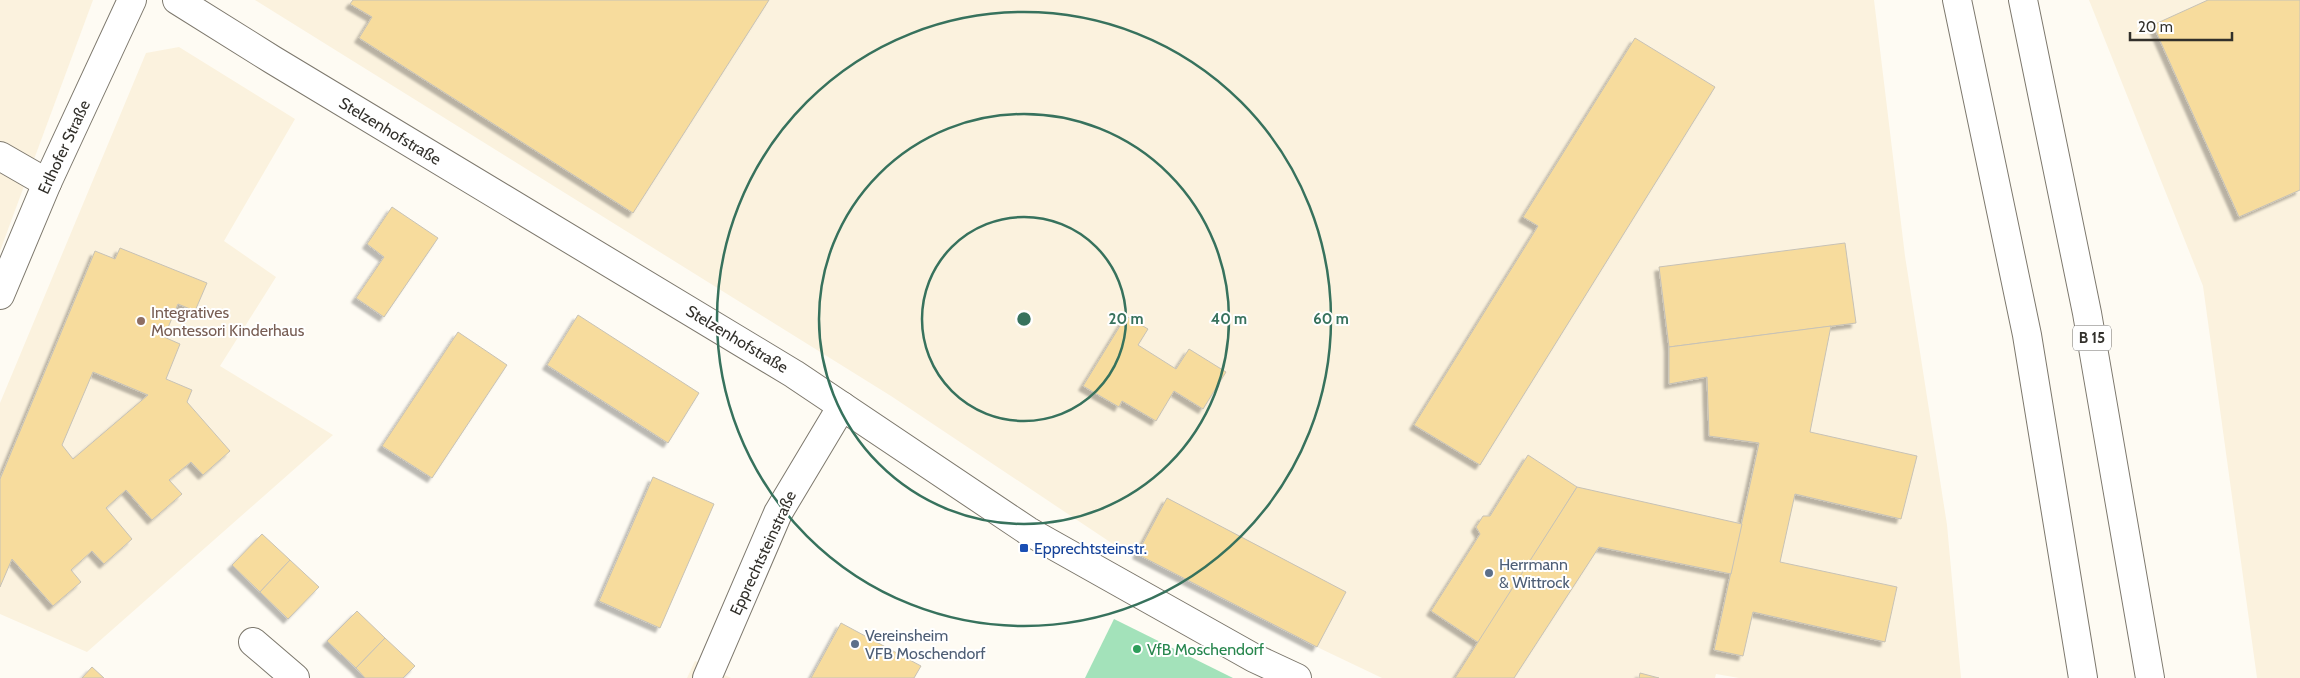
<svg xmlns="http://www.w3.org/2000/svg" width="2300" height="678" font-family="Cabin,sans-serif">
<style>
.built{fill:#fbf2de}
.green{fill:#a3e2ba}
.building{fill:#f7dc9d;stroke:#c7c2b6;fill-rule:evenodd;filter:url(#shadow)}
.lines{fill:none;stroke-linecap:round;stroke-linejoin:round}
.street-casing{stroke:#7d786d;stroke-width:30}
.secondary-casing{stroke:#7d786d;stroke-width:30}
.highway-casing{stroke:#7d786d;stroke-width:30}
.street{stroke:#fff;stroke-width:28}
.secondary{stroke:#fff;stroke-width:28}
.highway{stroke:#fff;stroke-width:28}
.ring{fill:none;stroke:#37725d;stroke-width:2.5}
.education-dot{fill:#8d6e63;stroke:#fff;stroke-width:2}
.transit-dot{fill:#1a4fb4;stroke:#fff;stroke-width:2}
.service-dot{fill:#5c6f8a;stroke:#fff;stroke-width:2}
.leisure-dot{fill:#2e9e5b;stroke:#fff;stroke-width:2}
.labels{text-anchor:middle;dominant-baseline:central;stroke-width:4;stroke-linejoin:round;paint-order:stroke}
.shield{fill:#fff;stroke:#706e6b;stroke-width:1}
.shield-label{font-size:15px;font-weight:bold;fill:#32302b}
.street-label{font-size:16px;fill:#32302b;stroke:#fff}
.education-label{font-size:16px;fill:#785e54;stroke:#fff;text-anchor:start}
.transit-label{font-size:16px;fill:#164399;stroke:#fff;text-anchor:start}
.service-label{font-size:16px;fill:#4e5e75;stroke:#fff;text-anchor:start}
.leisure-label{font-size:16px;fill:#27864d;stroke:#fff;text-anchor:start}
.centre{fill:#37725d;stroke:#fff;stroke-width:2.5}
.ring-label{font-size:15px;text-anchor:middle;font-weight:bold;fill:#37725d;stroke:#fff;stroke-width:4;stroke-linejoin:round;paint-order:stroke}
</style>
<defs>
<filter id="shadow"><feDropShadow dx="-4.5" dy="4.5" stdDeviation="1" flood-color="#0004"/></filter>
</defs>
<rect width="100%" height="100%" fill="#fefbf3"/>
<g class="built">
<polygon points="0,0 93,0 0,251"/>
<polygon points="255,0 1874,0 1905,256 1947,525 1961,678 1739,678 1716,674 1715,678 1382,678 1317,647 1137,554 1116,546 891,396"/>
<polygon points="2089,0 2300,0 2300,678 2257,678 2203,286"/>
<polygon points="179,47 295,119 224,241 276,277 220,366 333,435 87,652 0,614 0,403 146,53"/>
<polygon points="695,661 731,678 687,678"/>
</g>
<polygon class="green" points="1114,619 1233,678 1085,678"/>
<g class="building">
<polygon points="353,0 769,0 633,213 359,38 372,17 350,4"/>
<polygon points="2208,0 2300,0 2300,190 2239,217 2153,25"/>
<polygon points="1635,38 1715,87 1480,465 1414,425 1538,226 1523,217"/>
<polygon points="392,207 438,238 384,317 356,298 384,257 367,244"/>
<polygon points="1845,243 1856,323 1669,347 1659,267"/>
<path d="M120,248L207,283L195,311L178,304L164,337L180,344L166,379L192,390L187,402L230,451L203,475L191,462L169,480L182,494L152,520L126,490L106,508L132,539L104,564L92,551L71,570L81,582L53,606L12,559L0,587V479L95,251L115,259ZM93,372L148,395L73,459L62,445Z"/>
<polygon points="578,315 699,393 668,443 547,365"/>
<polygon points="1126,316 1148,329 1138,345 1176,369 1189,349 1226,372 1203,409 1174,391 1156,421 1122,401 1119,407 1083,386"/>
<polygon points="1831,326 1810,432 1917,456 1901,519 1795,494 1780,562 1897,587 1885,642 1753,612 1743,656 1714,650 1759,443 1709,436 1707,377 1669,384 1669,347"/>
<polygon points="458,332 507,365 432,478 382,446"/>
<polygon points="1528,455 1577,487 1479,643 1431,611 1480,534 1476,527 1483,516 1490,516"/>
<polygon points="653,477 714,504 660,628 599,601"/>
<polygon points="1577,487 1742,524 1731,574 1599,547 1514,678 1455,678"/>
<polygon points="1167,498 1346,592 1317,647 1137,554"/>
<polygon points="262,534 290,560 260,592 232,565"/>
<polygon points="290,560 319,587 288,619 260,592"/>
<polygon points="357,611 385,638 356,668 327,641"/>
<polygon points="841,623 921,666 914,678 811,678"/>
<polygon points="385,638 415,666 403,678 365,678 356,668"/>
<polygon points="92,667 104,678 82,678"/>
<polygon points="1640,673 1659,678 1639,678"/>
</g>
<g class="lines">
<g class="street-casing">
<g id="street">
<polyline points="177,0 273,60 794,374 1028,531 1254,658 1297,678"/>
<polyline points="0,156 47,183"/>
<polyline points="253,642 295,678"/>
<polyline points="707,678 778,513 842,406"/>
</g>
</g>
<g class="secondary-casing">
<polyline id="secondary" points="0,295 47,183 132,0"/>
</g>
<g class="highway-casing">
<g id="highway">
<polyline points="1957,0 2027,335 2083,678"/>
<polyline points="2023,0 2087,313 2150,678"/>
</g>
</g>
<use href="#street" class="street"/>
<use href="#secondary" class="secondary"/>
<use href="#highway" class="highway"/>
</g>
<g class="ring">
<circle cx="1024" cy="319" r="102"/>
<circle cx="1024" cy="319" r="205"/>
<circle cx="1024" cy="319" r="307"/>
</g>
<circle class="education-dot" cx="141" cy="321" r="5"/>
<rect class="transit-dot" x="1019" y="543" width="10" height="10" rx="2.5"/>
<g class="service-dot">
<circle cx="1489" cy="573" r="5"/>
<circle cx="855" cy="644" r="5"/>
</g>
<circle class="leisure-dot" cx="1137" cy="649" r="5"/>
<g class="labels">
<rect class="shield" x="2073" y="325.5" width="38" height="25" rx="4"/>
<g class="shield-label">
<text x="2092" y="338">B 15</text>
</g>
<g class="street-label">
<text transform="translate(390 131) rotate(31)">Stelzenhofstraße</text>
<text transform="translate(64 147) rotate(-65)">Erlhofer Straße</text>
<text transform="translate(737 339) rotate(31)">Stelzenhofstraße</text>
<text transform="translate(763 553) rotate(-65)">Epprechtsteinstraße</text>
</g>
<g class="education-label">
<text x="151" y="312">Integratives<tspan x="151" dy="18">Montessori Kinderhaus</tspan></text>
</g>
<g class="transit-label">
<text x="1034" y="548">Epprechtsteinstr.</text>
</g>
<g class="service-label">
<text x="1499" y="564">Herrmann<tspan x="1499" dy="18">&amp; Wittrock</tspan></text>
<text x="865" y="635">Vereinsheim<tspan x="865" dy="18">VFB Moschendorf</tspan></text>
</g>
<g class="leisure-label">
<text x="1147" y="649">VfB Moschendorf</text>
</g>
</g>
<circle cx="1024" cy="319" r="8" class="centre"/>
<g class="ring-label">
<text x="1126" y="324">20 m</text>
<text x="1229" y="324">40 m</text>
<text x="1331" y="324">60 m</text>
</g>
<path d="M2130 32v8h102v-8" fill="none" stroke="#32302b" stroke-width="2.5"/>
<text x="2138" y="32" font-size="15" fill="#32302b" stroke="#ffffff" stroke-width="4" paint-order="stroke">20 m</text>
</svg>
